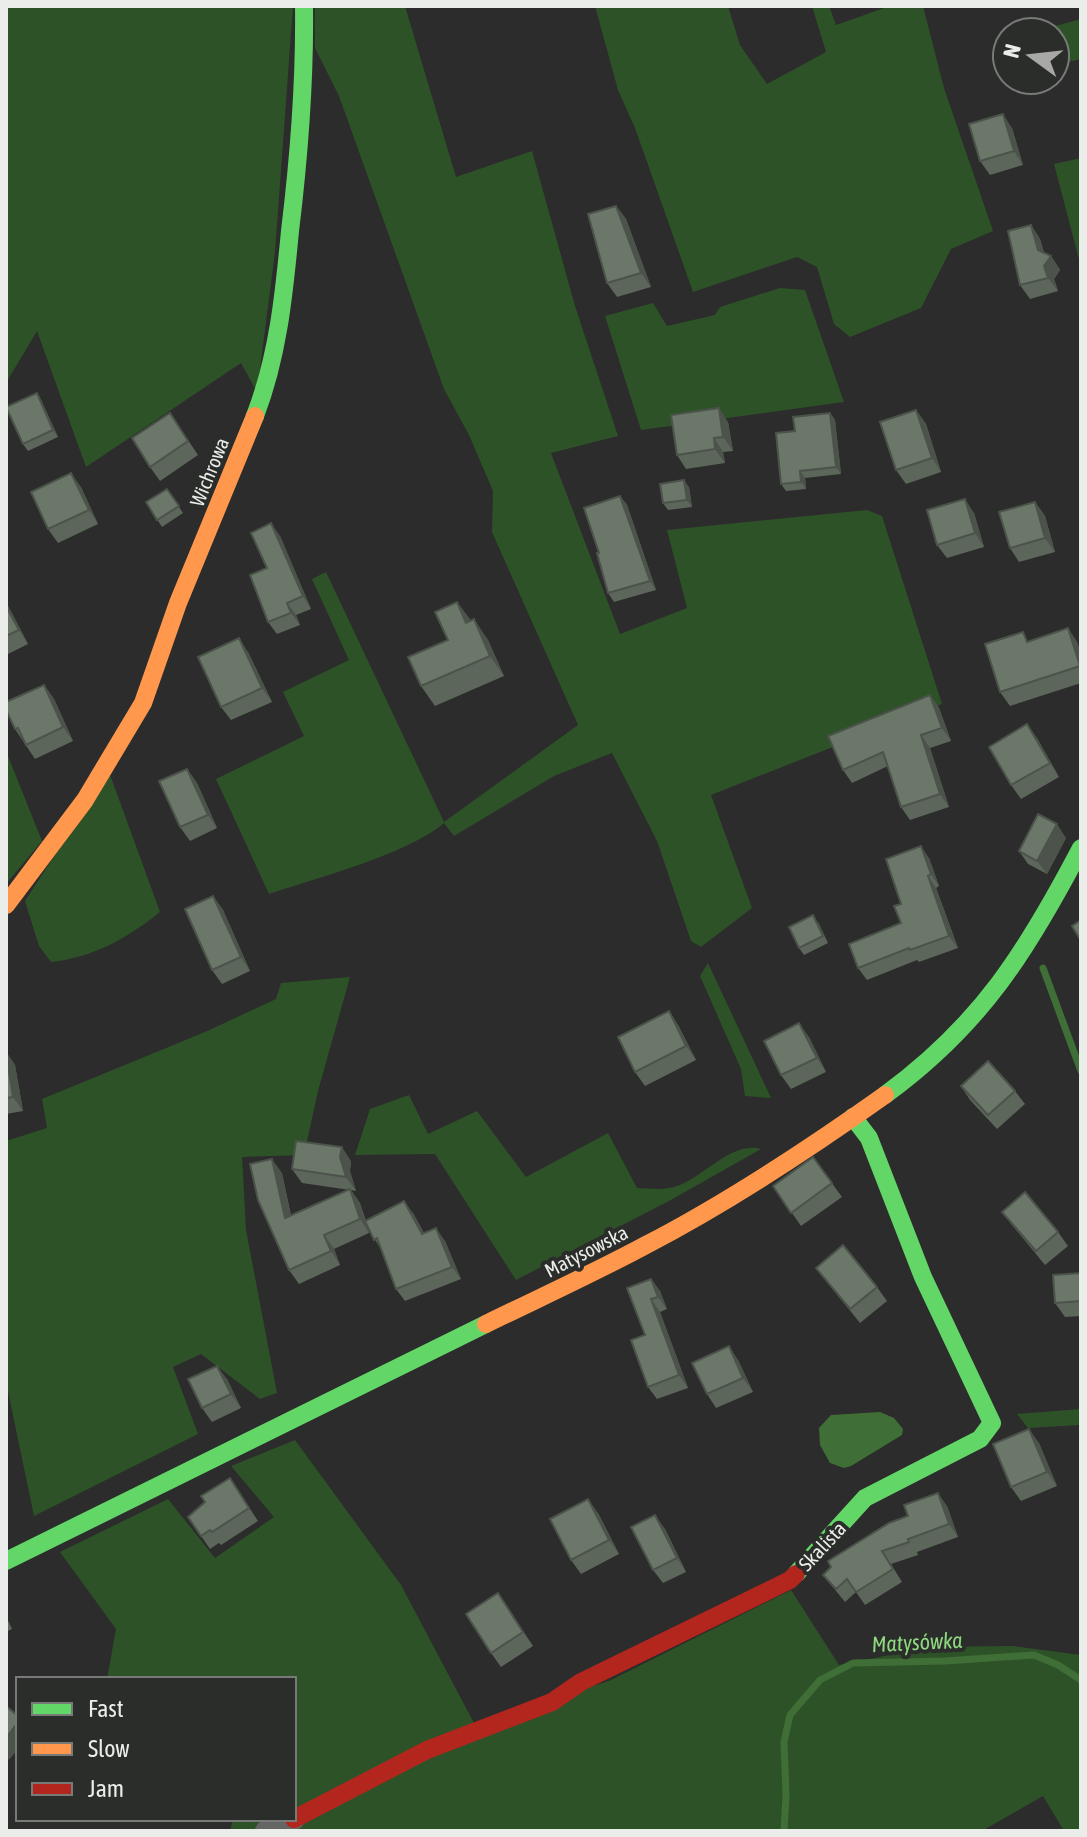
<svg xmlns="http://www.w3.org/2000/svg" width="1087" height="1837" font-family="'Asap Condensed',sans-serif">
<style>
.green{fill:#2e5228}
.water{fill:#3f6f36}
.lines{fill:none;stroke-linecap:round;stroke-linejoin:round}
.stream{stroke:#3f6f36;stroke-width:7}
.street{stroke:#656565;stroke-width:22}
.fast{stroke:#63d668;stroke-width:18}
.slow{stroke:#ff974d;stroke-width:18}
.jam{stroke:#b3261e;stroke-width:18}
.wall{fill:#5c665a}
.shaded-wall{fill:#4b534a}
.building{fill:#6b7769;stroke:#4b534a;stroke-width:2}
.labels{text-anchor:middle;dominant-baseline:central;stroke-width:8;stroke-linejoin:round;paint-order:stroke}
.street-label{font-size:20px;fill:#ebedea;stroke:#2a2d2a}
.water-label{font-size:22px;font-style:italic;fill:#8fd881;stroke:#2a2d2a}
</style>
<rect width="100%" height="100%" fill="#2b2c2b"/>
<g class="green">
<polygon points="6,6 293,6 275,252 257,392 241,363 86,467 37,331 6,383"/>
<path d="M315,6H405L456,177L532,151L575,306L618,436L551,453L620,634L687,608L667,530L867,510L882,516L942,704L711,795L752,908L701,947L691,941L657,841L612,753L554,776L454,836L444,823C408,854 317,878 269,894L216,779L304,736L283,692L349,660L312,579L326,572L444,822L578,725L492,532L493,491L469,435L444,389L339,96L315,48Z"/>
<polygon points="595,6 728,6 740,45 767,84 826,52 812,6 829,6 836,25 890,6 923,6 944,88 993,231 951,249 921,308 850,337 834,324 817,267 797,257 693,292 635,128 618,90"/>
<polygon points="1081,19 1081,59 1055,65 1055,32 1033,32"/>
<polygon points="1081,158 1081,267 1054,164"/>
<polygon points="780,288 805,290 844,402 641,430 605,316 653,303 667,326 715,315 720,307"/>
<polygon points="6,751 42,841 6,884"/>
<path d="M109,772L160,912C126,939 94,957 51,962L39,946L25,901Z"/>
<polygon points="708,963 771,1098 745,1096 741,1069 700,976"/>
<polygon points="350,977 318,1091 304,1155 242,1157 246,1230 277,1393 260,1399 201,1354 173,1367 198,1434 34,1516 6,1382 6,1141 47,1128 42,1099 205,1032 276,999 281,983"/>
<path d="M409,1095L428,1134L477,1111L526,1177L608,1133L637,1188C647,1188 659,1190 669,1188C699,1184 729,1140 761,1149L669,1201L516,1280L435,1154L355,1155L370,1109Z"/>
<polygon points="1081,1409 1081,1425 1028,1428 1017,1414"/>
<polygon points="295,1440 401,1585 474,1723 609,1681 791,1590 839,1665 930,1647 1013,1646 1081,1655 1081,1831 1064,1831 1043,1796 982,1831 230,1831 233,1819 294,1819 294,1679 107,1679 116,1629 60,1552 168,1499 215,1558 274,1517 231,1466"/>
</g>
<polygon class="water" points="880,1412 894,1418 903,1429 902,1435 851,1466 844,1468 830,1463 820,1445 819,1428 831,1415"/>
<g class="lines">
<g class="stream">
<polyline points="1043,968 1081,1071"/>
<polyline points="784,1831 786,1795 784,1742 790,1715 820,1680 853,1663 945,1661 1034,1655 1058,1665 1081,1680"/>
</g>
<polyline class="street" points="266,1831 294,1819"/>
<g class="fast">
<path d="M255,416C278,356 284,295 290,231C299,157 305,81 304,6"/>
<path d="M885,1095C981,1025 1027,951 1081,848"/>
<polyline points="6,1561 486,1324"/>
<polyline points="796,1574 865,1498 980,1439 992,1423 923,1277 869,1138 853,1117"/>
</g>
<g class="slow">
<polyline points="6,905 85,800 143,703 178,603 255,416"/>
<path d="M486,1324C539,1298 594,1273 646,1245C729,1202 809,1149 885,1095"/>
</g>
<polyline class="jam" points="294,1819 427,1750 552,1702 581,1682 790,1580 796,1574"/>
</g>
<g class="wall">
<polygon points="1012,128 1023,165 990,175 980,161"/>
<polygon points="616,206 626,219 651,287 617,297 607,283"/>
<polygon points="1031,225 1040,239 1044,253 1051,256 1060,270 1054,279 1058,291 1030,299 1020,285"/>
<polygon points="41,400 58,437 28,451 23,444"/>
<polygon points="916,410 926,424 941,472 906,484 896,470"/>
<polygon points="170,413 198,455 160,481 150,467"/>
<polygon points="830,413 835,420 841,474 805,478 806,489 786,491 781,484 795,431"/>
<polygon points="728,422 733,451 723,452 725,463 686,469 677,455"/>
<polygon points="81,487 98,524 58,543 48,529"/>
<polygon points="689,487 692,507 668,510 663,503"/>
<polygon points="167,489 183,513 162,527 146,502"/>
<polygon points="620,496 627,505 656,590 614,602 608,593 599,553"/>
<polygon points="1035,502 1045,516 1055,552 1019,562 1010,548"/>
<polygon points="974,513 984,547 947,558 937,545"/>
<polygon points="280,536 311,609 296,615 300,625 277,634 268,622 267,568"/>
<polygon points="6,602 28,644 6,655"/>
<polygon points="457,602 471,621 488,640 504,676 435,706 421,686 448,640"/>
<polygon points="1068,628 1077,642 1081,653 1081,683 1010,706 1000,692"/>
<polygon points="248,652 272,702 231,720 221,707"/>
<polygon points="44,685 54,699 73,741 35,759 15,729"/>
<polygon points="930,695 939,708 951,741 930,748 949,807 910,820 901,807 888,766 852,783 843,770"/>
<polygon points="1037,738 1059,777 1021,799 1011,785"/>
<polygon points="187,769 197,783 217,828 190,841 180,827"/>
<polygon points="1066,838 1047,874 1028,864 1019,851"/>
<polygon points="929,858 939,886 936,888 958,948 919,962 917,960 867,980 858,968 901,923 901,904"/>
<polygon points="213,896 223,910 250,971 222,984 212,970"/>
<polygon points="818,922 828,943 804,955 799,948"/>
<polygon points="669,1011 678,1025 696,1060 645,1086 635,1072"/>
<polygon points="809,1037 826,1072 791,1089 781,1075"/>
<polygon points="6,1052 15,1065 23,1111 6,1114"/>
<polygon points="961,1086 1015,1091 1025,1104 997,1129 970,1100"/>
<polygon points="813,1157 842,1197 801,1226 773,1186"/>
<polygon points="351,1161 350,1171 356,1191 351,1190 360,1203 366,1221 413,1213 424,1233 445,1241 461,1279 405,1301 396,1289 382,1251 368,1228 369,1233 334,1249 340,1265 299,1284 289,1270 282,1173 291,1215 350,1190 302,1183 292,1169"/>
<polygon points="1002,1212 1058,1232 1068,1246 1045,1265 1012,1225"/>
<polygon points="816,1268 877,1287 887,1301 860,1323"/>
<polygon points="1081,1273 1081,1316 1065,1317 1055,1303"/>
<polygon points="651,1279 660,1291 667,1309 660,1312 688,1388 657,1399 648,1387"/>
<polygon points="738,1360 753,1392 716,1408 707,1394"/>
<polygon points="227,1379 241,1408 212,1422 202,1408"/>
<polygon points="1039,1443 1057,1486 1021,1501 1011,1487"/>
<polygon points="230,1478 258,1521 221,1545 219,1543 210,1549 188,1517"/>
<polygon points="947,1506 958,1537 917,1552 918,1555 891,1564 902,1582 865,1605 856,1592 845,1602 823,1575"/>
<polygon points="598,1513 619,1554 581,1574 571,1560"/>
<polygon points="665,1529 686,1572 663,1583 653,1570"/>
<polygon points="498,1593 533,1646 501,1667 491,1653"/>
<polygon points="6,1616 12,1629 6,1632"/>
</g>
<g class="shaded-wall">
<polygon points="1003,114 1012,128 1023,165 1014,151"/>
<polygon points="616,206 626,219 651,287 641,273"/>
<polygon points="1031,225 1040,239 1047,262 1051,256 1060,270 1054,279 1058,291 1048,278"/>
<polygon points="37,393 41,400 58,437 53,430"/>
<polygon points="719,408 728,422 733,451 723,437"/>
<polygon points="916,410 926,424 941,472 932,458"/>
<polygon points="830,413 835,420 841,474 836,467"/>
<polygon points="714,438 723,452 725,463 715,449"/>
<polygon points="800,471 805,478 806,489 801,482"/>
<polygon points="71,473 81,487 98,524 89,510"/>
<polygon points="684,480 689,487 692,507 687,500"/>
<polygon points="620,496 627,505 656,590 650,581"/>
<polygon points="965,499 974,513 984,547 975,533"/>
<polygon points="1035,502 1045,516 1055,552 1045,538"/>
<polygon points="271,523 280,536 311,609 303,596"/>
<polygon points="6,602 28,644 19,630 6,606"/>
<polygon points="457,602 472,622 466,623"/>
<polygon points="287,603 296,615 300,625 291,613"/>
<polygon points="474,619 488,640 504,676 490,656"/>
<polygon points="1068,628 1077,642 1081,653 1081,667"/>
<polygon points="239,638 248,652 272,702 262,688"/>
<polygon points="44,685 54,699 73,741 63,727"/>
<polygon points="930,695 939,708 951,741 942,728"/>
<polygon points="1027,724 1037,738 1059,777 1050,763"/>
<polygon points="921,735 930,748 949,807 940,794"/>
<polygon points="187,769 197,783 217,828 208,815"/>
<polygon points="1057,824 1066,838 1047,874 1037,861"/>
<polygon points="921,846 929,858 939,886 931,874"/>
<polygon points="928,876 936,888 958,948 949,936"/>
<polygon points="213,896 223,910 250,971 241,957"/>
<polygon points="669,1011 678,1025 696,1060 686,1046"/>
<polygon points="799,1023 809,1037 826,1072 817,1058"/>
<polygon points="6,1052 15,1065 23,1111 13,1097"/>
<polygon points="342,1147 351,1161 350,1171 356,1191 346,1177 340,1157"/>
<polygon points="272,1159 282,1173 294,1232 285,1218"/>
<polygon points="350,1189 360,1203 369,1233 360,1219"/>
<polygon points="404,1201 413,1213 431,1247 422,1234"/>
<polygon points="436,1228 445,1241 461,1279 452,1267"/>
<polygon points="324,1235 334,1249 340,1265 331,1251"/>
<polygon points="651,1279 660,1291 667,1309 658,1297"/>
<polygon points="651,1299 660,1312 688,1388 679,1375"/>
<polygon points="729,1346 738,1360 753,1392 743,1378"/>
<polygon points="217,1366 227,1379 241,1408 231,1394"/>
<polygon points="1029,1429 1039,1443 1057,1486 1047,1472"/>
<polygon points="938,1493 947,1506 958,1537 949,1524"/>
<polygon points="588,1499 598,1513 619,1554 609,1540"/>
<polygon points="655,1515 665,1529 686,1572 677,1558"/>
<polygon points="18,1722 18,1749 9,1760 6,1755 6,1738"/>
</g>
<g class="building">
<polygon points="1003,114 1014,151 980,161 969,124"/>
<polygon points="616,206 641,273 607,283 588,214"/>
<polygon points="1031,225 1038,250 1051,256 1044,266 1048,278 1020,285 1008,231"/>
<polygon points="37,393 53,430 23,444 6,407"/>
<polygon points="719,408 723,437 714,438 715,449 677,455 671,415"/>
<polygon points="916,410 932,458 896,470 880,422"/>
<polygon points="170,413 188,441 150,467 132,438"/>
<polygon points="830,413 836,467 800,471 801,482 781,484 776,433 795,431 793,417"/>
<polygon points="71,473 89,510 48,529 31,492"/>
<polygon points="684,480 687,500 663,503 660,484"/>
<polygon points="167,489 179,506 157,520 146,502"/>
<polygon points="620,496 650,581 608,593 597,553 599,553 584,508"/>
<polygon points="965,499 975,533 937,545 927,510"/>
<polygon points="1035,502 1045,538 1010,548 999,512"/>
<polygon points="271,523 303,596 287,603 291,613 268,622 250,575 267,568 251,533"/>
<polygon points="457,602 466,623 474,619 490,656 421,686 408,657 448,640 435,612"/>
<polygon points="6,606 19,630 6,636"/>
<polygon points="1068,628 1080,666 1000,692 985,644 1023,632 1027,642"/>
<polygon points="239,638 262,688 221,707 198,657"/>
<polygon points="44,685 63,727 26,745 18,728 15,729 6,710 6,702"/>
<polygon points="930,695 942,728 921,735 940,794 901,807 883,752 843,770 828,736"/>
<polygon points="1027,724 1050,763 1011,785 989,747"/>
<polygon points="187,769 208,815 180,827 159,781"/>
<polygon points="1038,814 1057,824 1037,861 1019,851"/>
<polygon points="921,846 931,874 928,876 949,936 910,950 909,948 858,968 849,944 901,923 894,906 901,904 886,859"/>
<polygon points="213,896 241,957 212,970 185,909"/>
<polygon points="813,915 823,936 799,948 789,927"/>
<polygon points="1081,920 1081,941 1072,926"/>
<polygon points="669,1011 686,1046 635,1072 618,1037"/>
<polygon points="799,1023 817,1058 781,1075 764,1041"/>
<polygon points="6,1053 13,1097 6,1098"/>
<polygon points="988,1061 1015,1091 988,1115 961,1086"/>
<polygon points="296,1141 342,1147 340,1157 346,1177 292,1169"/>
<polygon points="813,1157 832,1183 791,1213 773,1186"/>
<polygon points="272,1159 285,1218 350,1189 360,1219 324,1235 331,1251 289,1270 258,1200 250,1164"/>
<polygon points="1025,1192 1058,1232 1036,1251 1002,1212"/>
<polygon points="404,1201 422,1234 436,1228 452,1267 396,1289 377,1238 374,1240 365,1221"/>
<polygon points="843,1245 877,1287 850,1309 816,1268"/>
<polygon points="1081,1273 1081,1301 1055,1303 1053,1275"/>
<polygon points="651,1279 658,1297 651,1299 679,1375 648,1387 631,1340 645,1335 627,1288"/>
<polygon points="729,1346 743,1378 707,1394 692,1363"/>
<polygon points="217,1366 231,1394 202,1408 188,1379"/>
<polygon points="1029,1429 1047,1472 1011,1487 993,1444"/>
<polygon points="230,1478 249,1508 212,1532 210,1530 201,1536 188,1517 205,1502 201,1496"/>
<polygon points="938,1493 949,1524 908,1539 909,1542 882,1551 893,1569 856,1592 847,1579 836,1589 823,1575 831,1567 828,1561 889,1523 908,1516 904,1505"/>
<polygon points="588,1499 609,1540 571,1560 550,1519"/>
<polygon points="655,1515 677,1558 653,1570 631,1527"/>
<polygon points="498,1593 523,1632 491,1653 466,1614"/>
<polygon points="6,1706 18,1716 18,1722 6,1738"/>
</g>
<g class="labels">
<g class="street-label">
<text transform="translate(209 472) rotate(-68)">Wichrowa</text>
<text transform="translate(586 1251) rotate(-27)">Matysowska</text>
<text transform="translate(822 1546) rotate(-47)">Skalista</text>
</g>
<g class="water-label">
<text transform="translate(917 1642) rotate(-3)">Matysówka</text>
</g>
</g>
<rect width="1087" height="1837" fill="none" stroke="#ebedea" stroke-width="16"/>
<rect x="16" y="1677" width="280" height="144" fill="#2a2d2a" stroke="#777a77" stroke-width="2"/>
<rect x="32" y="1703" width="40" height="12" fill="#63d668" stroke="#777a77" stroke-width="2"/>
<text x="88" y="1717" font-size="24" fill="#ebedea">Fast</text>
<rect x="32" y="1743" width="40" height="12" fill="#ff974d" stroke="#777a77" stroke-width="2"/>
<text x="88" y="1757" font-size="24" fill="#ebedea">Slow</text>
<rect x="32" y="1783" width="40" height="12" fill="#b3261e" stroke="#777a77" stroke-width="2"/>
<text x="88" y="1797" font-size="24" fill="#ebedea">Jam</text>
<g transform="translate(1031 56) rotate(285)"><circle r="38" fill="#2a2d2a" stroke="#777a77" stroke-width="2"/>
<path d="M0-6L14 30L0 20L-14 30Z" fill="#a8a9a7"/>
<text y="-12" font-size="22" font-weight="bold" text-anchor="middle" fill="#ebedea">N</text>
</g>
</svg>
